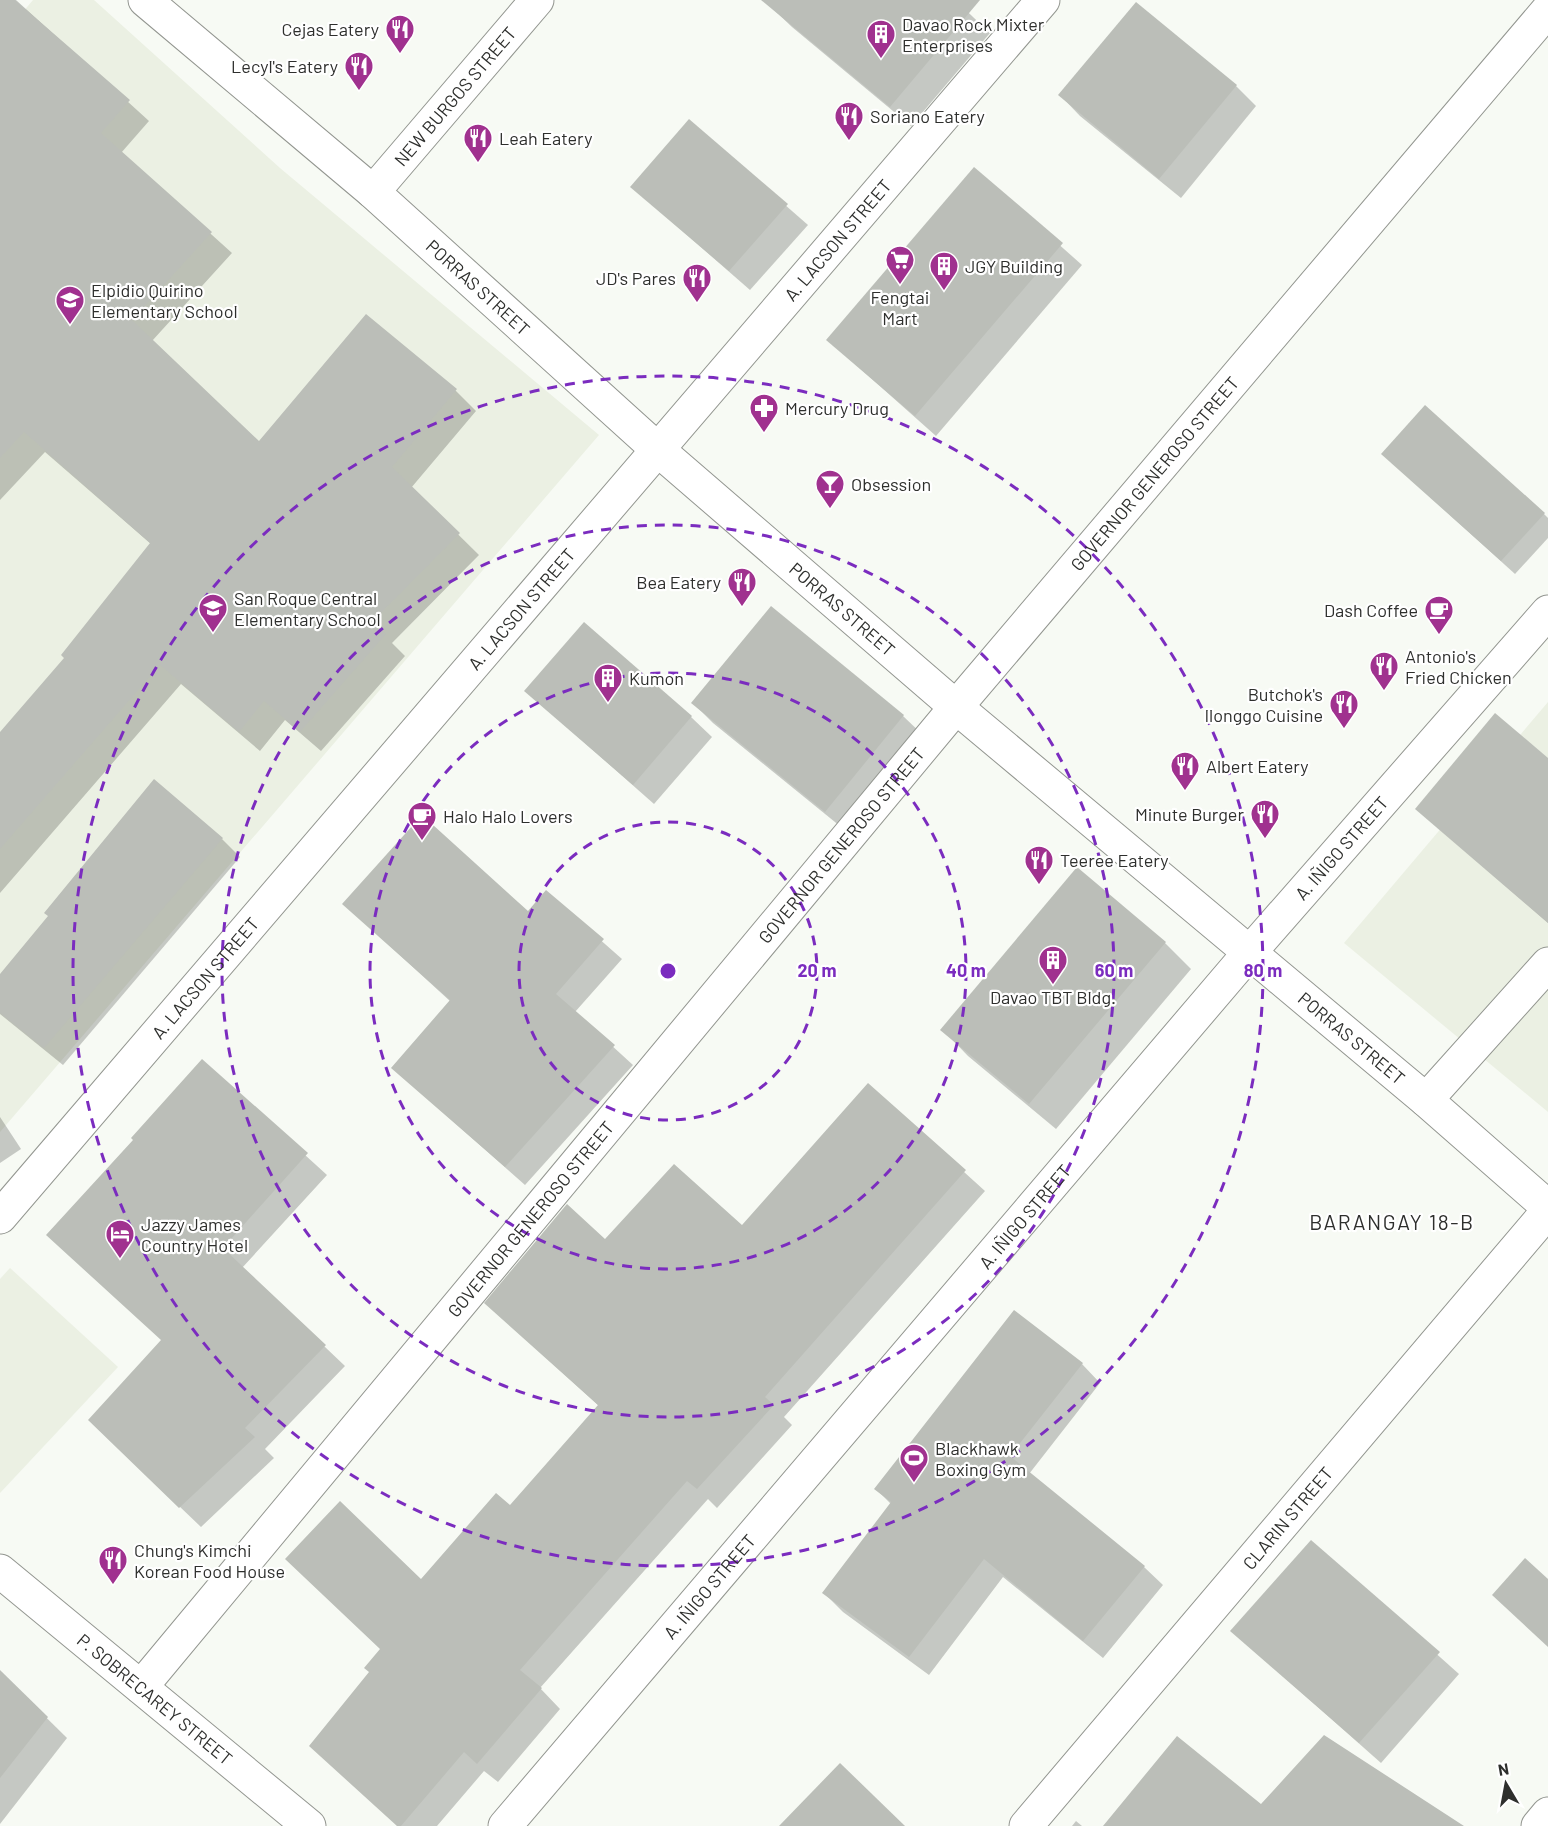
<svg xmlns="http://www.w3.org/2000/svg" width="1548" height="1826" font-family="Barlow,sans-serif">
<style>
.built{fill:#ebf0e3}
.shadow{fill:#0003}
.building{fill:#bbbeb8}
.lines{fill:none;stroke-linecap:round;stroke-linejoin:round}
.minor-casing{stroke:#939690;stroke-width:35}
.minor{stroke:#fff;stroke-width:33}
.ring{fill:none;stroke:#7b2cbf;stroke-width:3;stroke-dasharray:10 8}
.labels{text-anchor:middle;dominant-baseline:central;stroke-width:4.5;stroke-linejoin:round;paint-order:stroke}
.poi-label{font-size:18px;fill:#2e2f2d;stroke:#fff;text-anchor:start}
.street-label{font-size:18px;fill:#2e2f2d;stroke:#fff}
.quarter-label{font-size:21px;letter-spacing:1.5px;fill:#2e2f2d;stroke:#fff}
.centre{fill:#7b2cbf;stroke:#fff;stroke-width:3}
.ring-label{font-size:18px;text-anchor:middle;font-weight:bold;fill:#7b2cbf;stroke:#fff;stroke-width:4.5;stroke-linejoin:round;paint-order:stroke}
</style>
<rect width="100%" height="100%" fill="#f7faf4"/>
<g class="built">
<polygon points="33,0 94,0 280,168 599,435 0,1132 0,39"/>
<polygon points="1548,702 1548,1112 1344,943"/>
<polygon points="10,1268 118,1367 0,1493 0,1279"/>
</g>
<g class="shadow">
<polygon points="0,0 16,0 149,121 121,153 232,253 152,341 259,444 366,316 456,391 476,411 411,488 479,555 392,643 405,656 321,751 285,720 260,751 181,684 0,893 0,735 66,658 151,544 45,452 0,500"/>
<polygon points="777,0 955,0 990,33 911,126 792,27 771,7"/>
<polygon points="1236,86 1256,106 1181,198 1080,116 1060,95"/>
<polygon points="689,121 808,225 750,290 632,187"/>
<polygon points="974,169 1082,265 936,436 828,340"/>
<polygon points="1397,467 1544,514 1548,518 1548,538 1515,574"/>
<polygon points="771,609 903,716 924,736 846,831 713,723 693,703"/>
<polygon points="526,691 691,717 712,737 654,804"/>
<polygon points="1548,760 1548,923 1417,809"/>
<polygon points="222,839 240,857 63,1065 0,1014 0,976"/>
<polygon points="1077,870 1165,943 1191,969 1056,1129 968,1056 942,1029"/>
<polygon points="546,892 622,959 575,1012 633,1065 525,1185 393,1068 451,1002 344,904 528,913"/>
<polygon points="202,1061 327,1175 242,1268 345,1366 265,1449 274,1458 201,1527 110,1440 162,1341 135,1140"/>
<polygon points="868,1085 985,1191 784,1417 792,1425 717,1508 708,1499 540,1688 560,1709 498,1782 484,1771 437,1826 397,1826 371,1672 381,1649 421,1581 510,1507 599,1406 486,1303 606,1241 742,1227"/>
<polygon points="0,1117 21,1149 0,1163"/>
<polygon points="1082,1364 1100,1383 1029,1474 1144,1567 1163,1585 1103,1658 1003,1577 929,1675 843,1612 824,1593 891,1504 876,1489"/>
<polygon points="1311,1542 1459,1674 1381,1763 1232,1631"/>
<polygon points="0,1672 67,1738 0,1824"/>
<polygon points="1076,1821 1082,1826 1072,1826"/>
</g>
<g class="building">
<polygon points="0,0 15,0 130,100 101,133 212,232 132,320 259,441 366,314 457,389 392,467 460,533 372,622 386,634 300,732 264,701 239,732 160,665 0,849 0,732 64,658 61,655 150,543 24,432 0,458"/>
<polygon points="761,0 980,0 890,107"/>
<polygon points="1136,2 1237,85 1159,179 1058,95"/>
<polygon points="689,119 788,204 729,271 630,187"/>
<polygon points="974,167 1063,243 915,416 826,340"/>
<polygon points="1425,405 1545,513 1501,561 1381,454"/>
<polygon points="771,606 904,715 825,812 691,703"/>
<polygon points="584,622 692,716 633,785 524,691"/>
<polygon points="1495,713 1548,758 1548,923 1415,809"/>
<polygon points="154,779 223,838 44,1048 0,1013 0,974 48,916 44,913"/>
<polygon points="422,815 528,911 546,890 604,939 556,994 615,1045 505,1167 391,1068 450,1000 342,904"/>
<polygon points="1077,867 1166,942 1029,1104 940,1030"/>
<polygon points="202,1059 308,1153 223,1248 326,1345 245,1428 255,1437 179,1508 88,1420 161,1340 46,1235 133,1140 131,1138"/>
<polygon points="868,1083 966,1170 765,1397 774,1405 697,1489 687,1481 520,1670 542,1688 477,1764 464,1752 401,1826 397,1826 309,1746 369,1672 364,1668 380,1649 285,1559 340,1501 421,1579 496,1493 510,1505 598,1405 484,1303 567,1204 605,1239 674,1164 742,1225"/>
<polygon points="1014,1310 1083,1363 1010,1456 1145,1566 1083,1641 984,1559 909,1657 822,1593 891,1502 874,1489"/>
<polygon points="1311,1540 1440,1652 1359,1743 1230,1631"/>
<polygon points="1525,1558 1548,1579 1548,1647 1492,1595"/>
<polygon points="0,1670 48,1717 0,1778"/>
<polygon points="1324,1735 1464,1826 1103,1826 1177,1736 1261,1804"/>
<polygon points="840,1763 905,1826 779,1826"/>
</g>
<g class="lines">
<g class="minor-casing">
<g id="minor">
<path id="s1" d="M145,0L373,192L657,449L956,707L1426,1100L1548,1207"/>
<path id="s2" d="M373,192L537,0"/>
<polyline points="1426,1100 1548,964"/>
<path id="s3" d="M0,1217L1043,0"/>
<path id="s4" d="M0,1571L309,1826"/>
<path id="s5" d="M141,1687L956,707L1548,10"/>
<path id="s6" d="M505,1826L1250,952L1548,612"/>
<path id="s7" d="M1026,1826L1548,1211"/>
<polyline points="1538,1826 1548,1814"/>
</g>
</g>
<use href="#minor" class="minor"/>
</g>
<g class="ring">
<circle cx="668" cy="971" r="149"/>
<circle cx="668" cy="971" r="298"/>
<circle cx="668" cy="971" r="446"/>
<circle cx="668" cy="971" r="595"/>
</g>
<defs>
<g id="restaurant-pin" transform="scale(1.5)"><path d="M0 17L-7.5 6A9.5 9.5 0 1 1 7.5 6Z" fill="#a0318f" stroke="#fff"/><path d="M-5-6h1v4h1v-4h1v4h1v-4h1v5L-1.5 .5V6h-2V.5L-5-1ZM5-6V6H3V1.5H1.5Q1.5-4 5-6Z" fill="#fff"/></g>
<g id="building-pin" transform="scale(1.5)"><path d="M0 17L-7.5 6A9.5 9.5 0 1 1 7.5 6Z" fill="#a0318f" stroke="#fff"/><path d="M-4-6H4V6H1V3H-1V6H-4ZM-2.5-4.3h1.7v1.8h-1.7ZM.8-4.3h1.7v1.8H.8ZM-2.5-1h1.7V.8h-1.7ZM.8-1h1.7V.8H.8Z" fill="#fff"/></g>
<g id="supermarket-pin" transform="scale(1.5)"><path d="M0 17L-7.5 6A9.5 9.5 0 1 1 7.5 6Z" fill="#a0318f" stroke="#fff"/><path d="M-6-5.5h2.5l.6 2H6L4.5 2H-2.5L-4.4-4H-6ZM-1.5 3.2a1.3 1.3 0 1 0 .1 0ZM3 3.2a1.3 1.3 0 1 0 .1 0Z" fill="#fff"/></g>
<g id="school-pin" transform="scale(1.5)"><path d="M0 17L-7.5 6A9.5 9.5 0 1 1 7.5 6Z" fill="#a0318f" stroke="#fff"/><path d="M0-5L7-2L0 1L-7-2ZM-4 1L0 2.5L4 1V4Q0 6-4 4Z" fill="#fff"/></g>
<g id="pharmacy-pin" transform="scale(1.5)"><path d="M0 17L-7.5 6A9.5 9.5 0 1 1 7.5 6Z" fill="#a0318f" stroke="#fff"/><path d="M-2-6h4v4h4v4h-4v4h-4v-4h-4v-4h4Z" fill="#fff"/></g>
<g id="bar-pin" transform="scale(1.5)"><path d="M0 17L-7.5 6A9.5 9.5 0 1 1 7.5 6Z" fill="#a0318f" stroke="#fff"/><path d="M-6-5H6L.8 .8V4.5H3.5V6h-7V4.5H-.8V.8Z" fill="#fff"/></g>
<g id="cafe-pin" transform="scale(1.5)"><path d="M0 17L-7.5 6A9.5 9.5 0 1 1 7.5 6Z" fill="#a0318f" stroke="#fff"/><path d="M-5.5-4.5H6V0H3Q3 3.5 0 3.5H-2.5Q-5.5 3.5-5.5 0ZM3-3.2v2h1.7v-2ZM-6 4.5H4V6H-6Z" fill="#fff"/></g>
<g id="hotel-pin" transform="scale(1.5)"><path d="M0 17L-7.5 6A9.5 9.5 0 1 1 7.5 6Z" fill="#a0318f" stroke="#fff"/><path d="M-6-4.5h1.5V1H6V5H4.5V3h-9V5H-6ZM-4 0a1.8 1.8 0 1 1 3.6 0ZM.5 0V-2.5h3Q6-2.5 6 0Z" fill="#fff"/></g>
<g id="stadium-pin" transform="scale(1.5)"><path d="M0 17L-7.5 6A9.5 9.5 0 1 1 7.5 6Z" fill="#a0318f" stroke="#fff"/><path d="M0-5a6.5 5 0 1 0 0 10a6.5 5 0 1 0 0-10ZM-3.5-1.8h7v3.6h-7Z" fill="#fff"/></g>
</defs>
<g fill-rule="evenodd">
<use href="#restaurant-pin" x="400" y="29"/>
<use href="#building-pin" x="881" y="34"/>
<use href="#restaurant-pin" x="359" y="66"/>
<use href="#restaurant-pin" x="849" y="116"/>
<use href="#restaurant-pin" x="478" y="138"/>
<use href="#supermarket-pin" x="900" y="260"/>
<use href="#building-pin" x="944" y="266"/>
<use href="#restaurant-pin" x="697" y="278"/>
<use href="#school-pin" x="70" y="300"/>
<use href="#pharmacy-pin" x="764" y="408"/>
<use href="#bar-pin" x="830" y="484"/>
<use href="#restaurant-pin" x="742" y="582"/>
<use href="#school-pin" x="213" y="608"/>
<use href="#cafe-pin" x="1439" y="610"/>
<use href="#restaurant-pin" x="1384" y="666"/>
<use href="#building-pin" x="608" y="678"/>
<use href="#restaurant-pin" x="1344" y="704"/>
<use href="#restaurant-pin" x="1185" y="766"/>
<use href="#restaurant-pin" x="1265" y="814"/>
<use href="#cafe-pin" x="422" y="816"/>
<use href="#restaurant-pin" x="1039" y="860"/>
<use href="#building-pin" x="1053" y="960"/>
<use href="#hotel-pin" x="120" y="1234"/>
<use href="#stadium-pin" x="914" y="1458"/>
<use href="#restaurant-pin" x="113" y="1560"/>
</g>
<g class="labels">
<g class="poi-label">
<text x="902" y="24">Davao Rock Mixter<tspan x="902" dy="21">Enterprises</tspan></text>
<text x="379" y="29" text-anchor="end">Cejas Eatery</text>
<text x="338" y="66" text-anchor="end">Lecyl's Eatery</text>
<text x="870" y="116">Soriano Eatery</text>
<text x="499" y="138">Leah Eatery</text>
<text x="965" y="266">JGY Building</text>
<text x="676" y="278" text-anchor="end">JD's Pares</text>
<text x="91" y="290">Elpidio Quirino<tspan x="91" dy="21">Elementary School</tspan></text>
<text x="900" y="297" text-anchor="middle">Fengtai<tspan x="900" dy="21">Mart</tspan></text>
<text x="785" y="408">Mercury Drug</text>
<text x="851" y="484">Obsession</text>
<text x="721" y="582" text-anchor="end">Bea Eatery</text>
<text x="234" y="598">San Roque Central<tspan x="234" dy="21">Elementary School</tspan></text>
<text x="1418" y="610" text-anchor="end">Dash Coffee</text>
<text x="1405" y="656">Antonio's<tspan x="1405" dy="21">Fried Chicken</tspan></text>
<text x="629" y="678">Kumon</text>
<text x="1323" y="694" text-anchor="end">Butchok's<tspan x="1323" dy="21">Ilonggo Cuisine</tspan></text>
<text x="1206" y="766">Albert Eatery</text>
<text x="1244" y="814" text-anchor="end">Minute Burger</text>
<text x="443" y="816">Halo Halo Lovers</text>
<text x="1060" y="860">Teeree Eatery</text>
<text x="1053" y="997" text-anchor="middle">Davao TBT Bldg.</text>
<text x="141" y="1224">Jazzy James<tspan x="141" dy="21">Country Hotel</tspan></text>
<text x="935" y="1448">Blackhawk<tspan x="935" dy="21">Boxing Gym</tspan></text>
<text x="134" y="1550">Chung's Kimchi<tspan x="134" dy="21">Korean Food House</tspan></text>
</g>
<g class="street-label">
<text stroke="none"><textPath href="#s2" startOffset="126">NEW BURGOS STREET</textPath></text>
<text stroke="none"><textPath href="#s3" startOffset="1287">A. LACSON STREET</textPath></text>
<text stroke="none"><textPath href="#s1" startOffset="440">PORRAS STREET</textPath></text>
<text stroke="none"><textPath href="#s5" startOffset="1581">GOVERNOR GENEROSO STREET</textPath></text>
<text stroke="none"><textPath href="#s3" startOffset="801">A. LACSON STREET</textPath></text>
<text stroke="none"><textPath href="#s1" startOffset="926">PORRAS STREET</textPath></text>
<text stroke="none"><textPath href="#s5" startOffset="1095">GOVERNOR GENEROSO STREET</textPath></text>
<text stroke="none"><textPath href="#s6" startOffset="1287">A. IÑIGO STREET</textPath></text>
<text stroke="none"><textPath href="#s3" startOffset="315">A. LACSON STREET</textPath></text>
<text stroke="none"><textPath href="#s1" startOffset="1592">PORRAS STREET</textPath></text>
<text stroke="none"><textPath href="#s6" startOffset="801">A. IÑIGO STREET</textPath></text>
<text stroke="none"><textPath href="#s5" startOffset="609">GOVERNOR GENEROSO STREET</textPath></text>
<text stroke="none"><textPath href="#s7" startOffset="404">CLARIN STREET</textPath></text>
<text stroke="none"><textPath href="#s6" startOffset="315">A. IÑIGO STREET</textPath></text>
<text stroke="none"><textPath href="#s4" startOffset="201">P. SOBRECAREY STREET</textPath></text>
</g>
<g class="quarter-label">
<text x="1392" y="1221">BARANGAY 18-B</text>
</g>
</g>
<circle cx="668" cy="971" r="9" class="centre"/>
<g class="ring-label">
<text x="817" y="977">20 m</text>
<text x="966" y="977">40 m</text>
<text x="1114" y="977">60 m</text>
<text x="1263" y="977">80 m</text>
</g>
<g transform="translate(1506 1784) rotate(350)" stroke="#ffffff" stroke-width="4.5" paint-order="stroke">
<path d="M0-4.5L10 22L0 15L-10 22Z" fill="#2e2f2d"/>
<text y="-9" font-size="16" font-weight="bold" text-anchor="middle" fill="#2e2f2d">N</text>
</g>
</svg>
